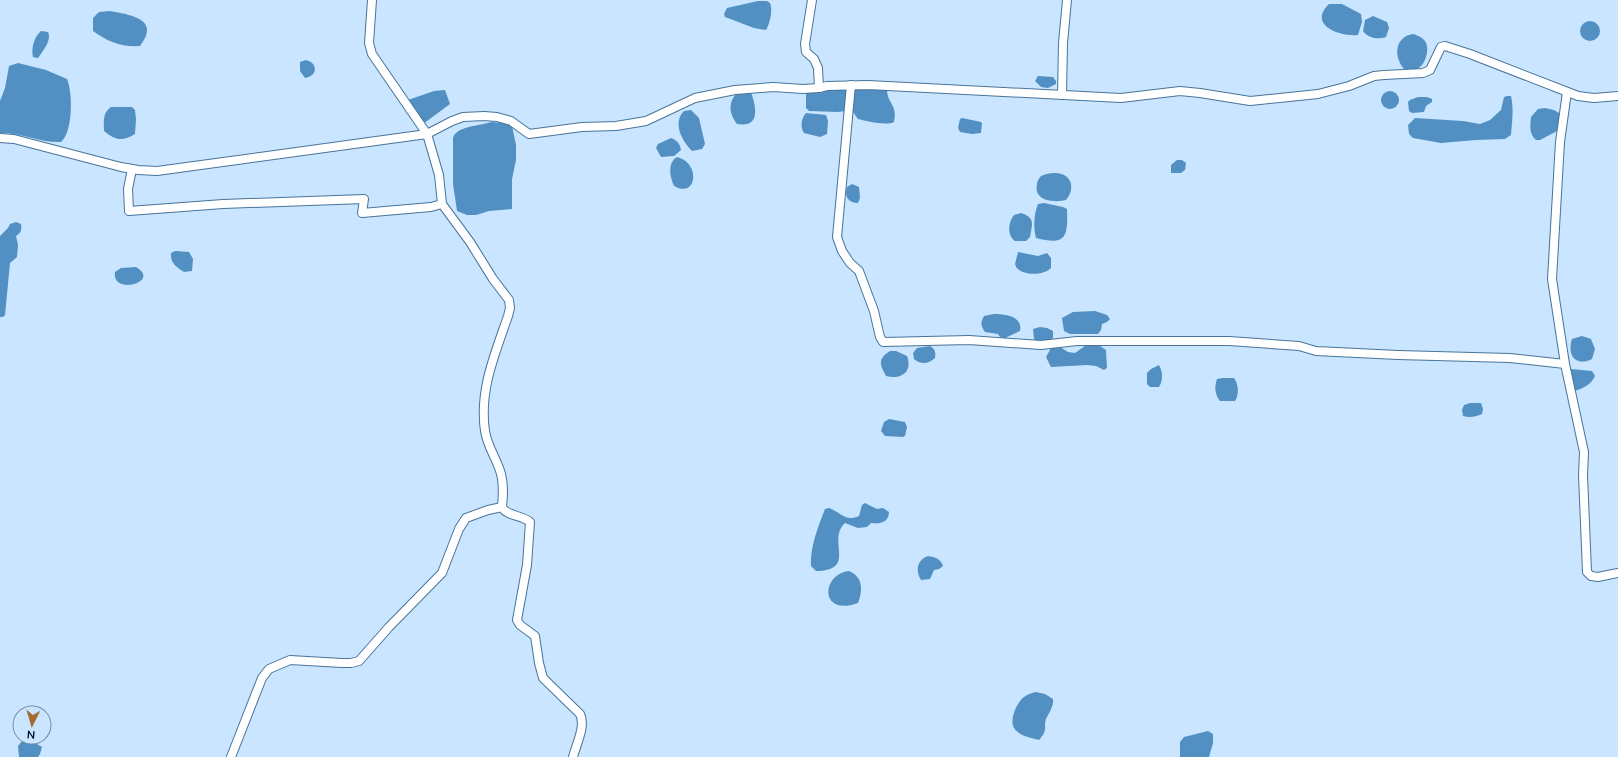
<svg xmlns="http://www.w3.org/2000/svg" width="1618" height="757" font-family="Mulish,sans-serif">
<style>
.water{fill:#5290c4}
.lines{fill:none;stroke-linecap:round;stroke-linejoin:round}
.minor-casing{stroke:#48749a;stroke-width:10}
.minor{stroke:#fff;stroke-width:8}
</style>
<rect width="100%" height="100%" fill="#c9e5ff"/>
<g class="water">
<path d="M758,1H767L770,3C773,10 770,23 766,30L754,28L725,17L724,14L727,8Z"/>
<path d="M1329,4H1342L1361,14L1362,22L1358,35C1340,37 1307,25 1329,4Z"/>
<path d="M110,11C131,15 161,19 140,46C121,47 108,42 93,31V18L99,12Z"/>
<path d="M1373,16L1387,22L1389,28L1386,37C1378,40 1368,38 1363,31L1365,20Z"/>
<circle cx="1590" cy="31" r="10"/>
<path d="M41,31L48,32C52,40 43,51 38,58L33,57C31,48 34,37 41,31Z"/>
<path d="M1414,34C1418,36 1422,37 1425,41C1430,48 1426,65 1417,69C1413,70 1408,69 1404,69C1393,56 1395,36 1414,34Z"/>
<path d="M306,60C318,63 318,76 305,78L300,71V62Z"/>
<path d="M18,63L46,70L67,79C73,93 73,132 61,142C40,143 21,132 0,133V101L5,88L9,66Z"/>
<polygon points="1038,76 1053,77 1056,81 1056,84 1048,88 1041,87 1035,81"/>
<polygon points="847,88 845,111 838,112 809,111 806,108 806,92"/>
<path d="M854,89H887C887,104 898,104 894,122C887,126 865,121 858,119L853,112Z"/>
<polygon points="445,90 450,104 423,124 408,100 434,91"/>
<circle cx="1390" cy="100" r="9"/>
<path d="M751,92C756,107 761,128 737,124C729,114 728,103 736,94Z"/>
<path d="M1507,96H1511C1514,108 1512,123 1511,135L1505,139L1476,140L1441,143L1413,138L1409,134L1408,125L1415,118L1463,121L1480,124L1490,120L1501,110L1504,97Z"/>
<polygon points="1418,97 1427,97 1432,99 1432,102 1426,106 1424,112 1412,113 1409,111 1408,102 1410,100"/>
<path d="M111,107H132L135,110L136,119L135,134C122,142 115,140 104,131C104,122 102,113 111,107Z"/>
<path d="M1545,108L1554,110L1559,113L1561,120L1559,130L1540,140H1536C1529,134 1530,126 1531,117L1538,109Z"/>
<path d="M691,110L699,118L705,144L702,149L692,151C682,141 672,123 684,111Z"/>
<path d="M806,113L826,115L828,121L827,134L820,137L804,133C800,127 801,119 806,113Z"/>
<polygon points="962,118 981,122 982,123 981,133 972,134 960,132 958,128 960,119"/>
<path d="M491,122L503,123L512,126L516,145V160L512,179V209L489,211L476,215H467L457,211L453,184V138C456,126 480,126 491,122Z"/>
<path d="M671,138C677,140 680,144 681,150L674,156L661,157L656,148L658,144Z"/>
<path d="M677,157C701,163 697,199 674,186C670,177 667,163 677,157Z"/>
<polygon points="1177,160 1182,160 1186,163 1185,170 1181,173 1171,173 1171,165"/>
<path d="M1054,173C1070,172 1077,187 1066,200C1054,203 1033,201 1037,184C1037,181 1039,178 1041,176C1045,174 1050,173 1054,173Z"/>
<path d="M852,184L859,187L860,198L858,203C848,203 844,196 847,187Z"/>
<path d="M1044,203L1063,207L1067,209C1068,237 1066,246 1036,238C1033,227 1034,214 1038,204Z"/>
<path d="M1021,213C1036,218 1032,224 1030,237L1026,241H1015C1007,236 1008,222 1014,215Z"/>
<path d="M16,222L21,224C22,230 21,233 16,236L18,245L17,257L10,263L5,315L3,317H0V236L8,228L10,224Z"/>
<path d="M175,251L189,252L193,259L192,271L184,272C176,267 170,263 171,253Z"/>
<path d="M1018,252L1038,256L1047,253L1051,258V268C1045,275 1025,276 1018,269C1016,268 1016,266 1015,264Z"/>
<path d="M136,267C162,282 111,296 115,272L121,268Z"/>
<polygon points="1095,311 1107,315 1110,319 1107,322 1102,324 1101,330 1098,334 1070,334 1064,331 1062,318 1073,312"/>
<path d="M994,314C1005,314 1023,316 1020,331L1005,338L1000,337L998,334L985,332C981,326 980,323 984,316Z"/>
<polygon points="1040,327 1047,328 1053,331 1053,338 1049,342 1037,342 1034,339 1033,329"/>
<path d="M1582,336L1591,339L1595,349L1592,359C1575,367 1567,355 1572,339Z"/>
<polygon points="1089,343 1097,344 1106,350 1107,368 1104,370 1096,366 1087,365 1051,367 1046,357 1051,348 1060,347 1068,352 1075,353"/>
<path d="M930,346C935,349 936,352 935,358C928,364 921,365 914,359L913,353L917,348Z"/>
<path d="M890,351H896L907,356C913,372 901,380 886,376C880,365 877,359 890,351Z"/>
<path d="M1159,365C1163,372 1163,381 1159,387H1150L1147,384V373L1151,369Z"/>
<path d="M1571,369L1592,371L1595,376C1591,385 1583,388 1575,391L1569,370Z"/>
<path d="M1223,378H1234C1239,385 1239,395 1235,401H1220C1215,395 1214,387 1217,379Z"/>
<path d="M1470,403H1481L1483,409L1482,414C1475,417 1470,418 1463,416L1462,410L1464,405Z"/>
<polygon points="889,419 905,422 907,427 905,436 903,437 885,436 881,431 884,422"/>
<path d="M865,503L877,509L883,508L889,512C889,523 879,524 871,523L867,527L858,528L845,523C826,540 858,570 816,571L811,566C810,547 818,527 825,509L829,508C842,513 845,522 859,516L862,505Z"/>
<path d="M928,556C935,557 941,559 943,566L939,569L934,570L930,579L921,580C915,570 917,560 928,556Z"/>
<path d="M849,571C863,577 863,590 858,603C819,617 821,574 849,571Z"/>
<path d="M1036,692L1045,694L1053,699C1054,706 1049,713 1046,719C1043,728 1049,729 1039,740C1031,738 1019,736 1014,728C1009,720 1017,702 1024,697C1028,694 1032,693 1036,692Z"/>
<polygon points="1208,731 1213,734 1213,743 1209,757 1180,757 1180,742 1184,737"/>
<polygon points="22,741 37,744 42,747 40,754 38,757 19,757 18,746"/>
</g>
<g class="lines">
<g class="minor-casing">
<g id="minor">
<path d="M372,0L369,43L372,54L427,134L439,175L442,204L470,242L493,279L509,300L510,308L508,316C495,354 479,390 485,431C487,446 497,459 501,474C504,485 503,496 502,507C506,516 522,515 530,522L527,565L517,620L520,625L535,636L539,663L543,678L580,714C586,726 576,745 573,757"/>
<polyline points="812,0 805,44 806,52 814,59 818,68 819,88"/>
<polyline points="851,85 837,237 842,251 850,263 859,271 874,311 880,337 883,342 969,340 1041,345 1077,341 1229,341 1299,346 1316,351 1398,355 1510,358 1565,364 1584,452 1583,475 1587,572 1591,576 1598,577 1618,573"/>
<polyline points="1062,95 1063,43 1067,0"/>
<polyline points="0,138 14,139 121,167 138,170 157,171 427,134 452,121 463,117 484,116 497,117 511,121 529,134 582,127 616,126 646,121 695,98 735,90 773,87 803,89 819,88 827,86 868,85 1121,98 1180,91 1200,93 1250,101 1318,94 1349,86 1374,76 1384,75 1423,73 1430,70 1441,47 1445,46 1470,54 1578,96 1594,98 1618,96"/>
<polyline points="132,169 128,189 129,211 223,204 364,199 362,213 431,207 442,204"/>
<polyline points="1565,364 1552,279 1560,142 1567,92"/>
<polyline points="231,757 262,678 269,669 290,660 342,663 351,663 359,661 389,627 442,573 459,529 466,518 488,510 502,507"/>
</g>
</g>
<use href="#minor" class="minor"/>
</g>
<g transform="translate(32 725) rotate(185)"><circle r="19" fill="#c9e5ff" stroke="#798fa4"/>
<path d="M0-3L7 15L0 10L-7 15Z" fill="#a56c2b"/>
<text y="-6" font-size="11" font-weight="bold" text-anchor="middle" fill="#000d1b">N</text>
</g>
</svg>
